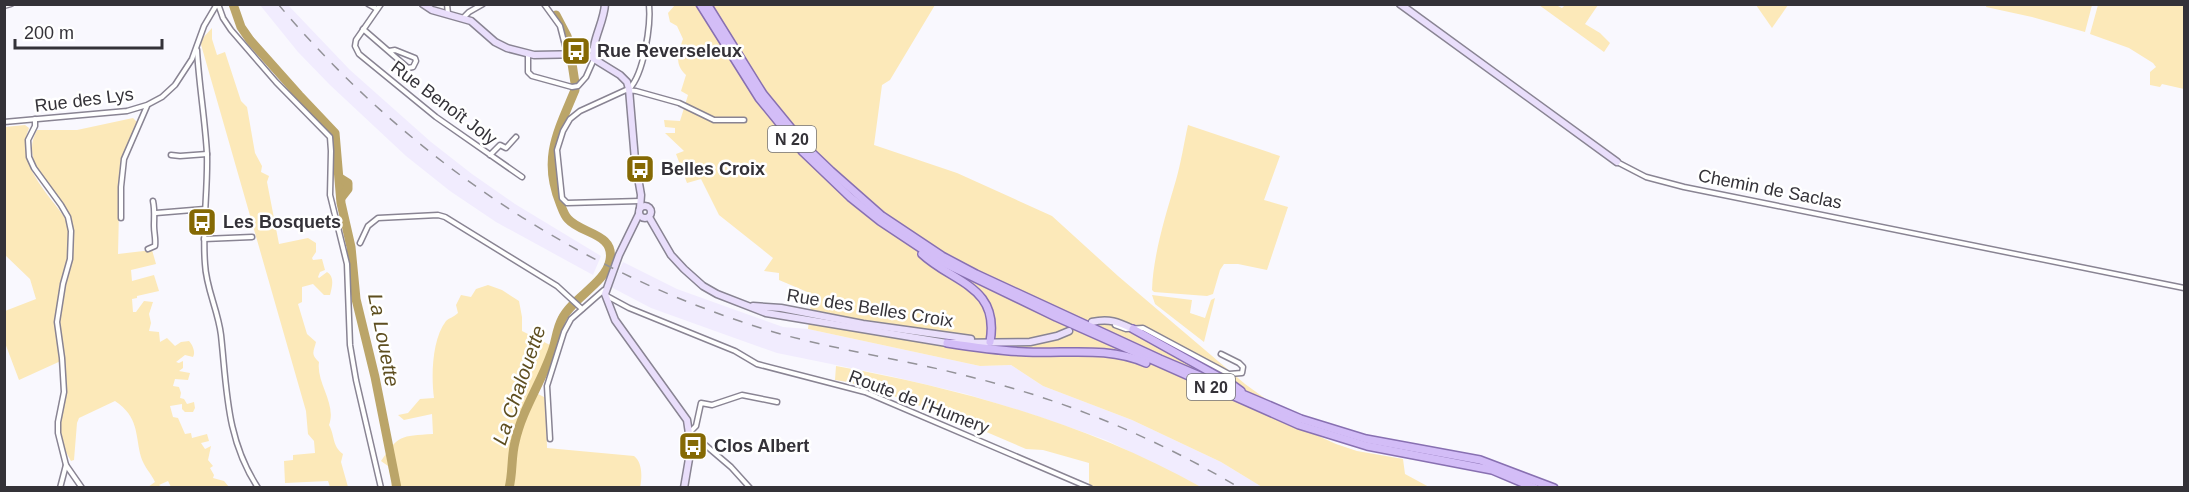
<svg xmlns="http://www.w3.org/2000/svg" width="2189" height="492" font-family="Helvetica,sans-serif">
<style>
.built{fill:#f1ecfe}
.green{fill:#fce9b9}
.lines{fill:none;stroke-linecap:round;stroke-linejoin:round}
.river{stroke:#bba569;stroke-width:9}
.street-casing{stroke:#898493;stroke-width:7}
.secondary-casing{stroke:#898493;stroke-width:9}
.primary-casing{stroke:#8870b1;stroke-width:10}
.street{stroke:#fff;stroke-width:4}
.secondary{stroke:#e9defb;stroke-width:6}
.primary{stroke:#d3bdf7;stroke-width:7}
.rail{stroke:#939298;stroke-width:1.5;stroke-dasharray:10 10;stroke-linecap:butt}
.labels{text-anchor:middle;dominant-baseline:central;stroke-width:5;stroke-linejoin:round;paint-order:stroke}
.shield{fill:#fff;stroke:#717074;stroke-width:1.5}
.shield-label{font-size:16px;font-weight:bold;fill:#343238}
.poi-label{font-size:18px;font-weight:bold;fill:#343238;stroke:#fff;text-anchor:start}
.street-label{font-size:18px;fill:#343238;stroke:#fff}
.water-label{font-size:20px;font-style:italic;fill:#5e4e1f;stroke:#fff}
</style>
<rect width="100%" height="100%" fill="#f9f8fe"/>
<g class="built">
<polygon points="260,5 288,5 350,70 431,142 472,174 515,204 601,256 593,275 496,222 450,191 406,156 330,85 298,52"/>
<polygon points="623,262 677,289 783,327 808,329 980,366 1011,365 1043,386 1132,420 1221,462 1262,487 1201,487 1106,440 1034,415 966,394 890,376 777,353 715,331 651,308 611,287"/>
</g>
<g class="green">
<polygon points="1987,4 2092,4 2092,5 2085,32 2032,17 1986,7"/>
<path d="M675,5H935L890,80L882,85L874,145L957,173L1052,216L1118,276L1245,384L1314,434L1336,444L1357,451L1403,459L1405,474L1429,487H1262L1221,462L1132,420L1043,386L1011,365L980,366L808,329L812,294L779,280V273L764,271L773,258L719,215L701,179L687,183L676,154L684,151L665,133H675V128L665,127L664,120L680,121L688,95L681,91L686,75C674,64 678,53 683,39L677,26L670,22L668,13Z"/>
<polygon points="1539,5 1556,5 1562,8 1565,5 1598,5 1585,24 1600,33 1610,43 1604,52"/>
<polygon points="1756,5 1788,5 1772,28"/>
<polygon points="2098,5 2184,5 2184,89 2162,84 2160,87 2150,85 2150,72 2156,67 2153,63 2129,48 2090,34"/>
<path d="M212,28V39L217,55L225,52L241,101L247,107L255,153L262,166L261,172L269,176L267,182L279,244L308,238L316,243V252L312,258L313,260L322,259L325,270L320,272L318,277L319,278L327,272C335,277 332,287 330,295H324L313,284L302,287V302L298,304L307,334L316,342C314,351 310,354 319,362C316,383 337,404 329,425C335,436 332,446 343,454L341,462L348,487H330L328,481L285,483L284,461L293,460V455L315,453L314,441L308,434L306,411L200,41Z"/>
<path d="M133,118L138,123L125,150L120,169L118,254L152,250L156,264L131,270L132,281L154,275L159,291L137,296V298L132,299L133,312H136L144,301L153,302L149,314L151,323L149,331L159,332L160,342L167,338L175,346L181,342L189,341C192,344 196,352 193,357L185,355L176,362L179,363L183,361V368L179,371L190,373L188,380L175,379L173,386L179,387L181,393L180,398L184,399L187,404L194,402L195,408L193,412H185L182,409V404L170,406L173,417L178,418L185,434L191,433L192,438L207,434L209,441L201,443L205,449L211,446L208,460L213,466L210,468L214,475L213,478L224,481L229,487H171L168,481L159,485L162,487H148L155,482C151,473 144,467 141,457C135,434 139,417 115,401L79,418L77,423L74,460L71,461C58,440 60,427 63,404C65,390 63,374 63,360L19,380L5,343V311L36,299L30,279L5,255V127L25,125L29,128C14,164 50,195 68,222H72L70,215C54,188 19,162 37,130H77Z"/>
<path d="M1188,125L1280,156L1264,200L1288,207L1267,270L1238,264H1224L1220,270L1213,294L1207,296L1154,292L1152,290C1153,255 1166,214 1176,180C1181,163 1184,143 1188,125Z"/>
<path d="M488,285L502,290L519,301L522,317V331L556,348L536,393L546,398L547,448L634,456C643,463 642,478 640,488L391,487L392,481L388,466L381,461C399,435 400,436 433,434L432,414L404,420L398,415L408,413L420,399L434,398C431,376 432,339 446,321C449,318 454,317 458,313L456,305L461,295L471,297L476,289Z"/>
<polygon points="1152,295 1192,300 1190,313 1205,318 1211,300 1215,298 1204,342 1155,304"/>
<path d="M836,366C963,389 1088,424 1201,487H1089V463L1043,450L1026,449L963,422L888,394L848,382L835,380Z"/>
</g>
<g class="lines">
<g class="river">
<polyline points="233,4 241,27 250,40 299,95 335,133 341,203 351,247 356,299 375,377 397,488"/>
<polyline points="556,15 567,36 571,50"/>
<polyline points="571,57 575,83"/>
<polyline points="340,178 348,183 348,189 341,198"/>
<path d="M509,488C513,473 511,457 515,442C522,410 540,385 551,354C556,343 556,330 562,319C572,298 606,283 610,260C615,233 581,234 568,219C564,215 562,208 560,203C542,158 558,131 575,90"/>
</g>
<g class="street-casing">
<g id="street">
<polyline points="218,4 223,18 231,30 276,82 330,137 331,151 330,195 347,264 350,345 356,380 381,488"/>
<polyline points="368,4 377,9"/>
<polyline points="381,4 356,40 355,46 359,54 436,117 522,177"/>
<polyline points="447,4 448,14"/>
<polyline points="544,4 560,26 567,53"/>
<polyline points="4,6 11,4"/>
<polyline points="463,18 469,12 483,4"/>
<polyline points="363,29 408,68 413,67 416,61 415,58 395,50 389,51"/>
<polyline points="573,47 593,51"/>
<path d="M197,50C199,85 205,119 207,154C208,191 202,227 205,264C206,288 218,310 221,335C227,390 226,439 258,488"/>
<polyline points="528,54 528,72 532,76 572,87 578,86 586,77 594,59"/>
<path d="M629,89C644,74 651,25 649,4"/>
<polyline points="35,119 35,126 28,140 29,157 34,168 61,205 68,217 71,231 70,259 63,284 57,322 62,358 64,392 58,422 58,433 66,465 82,488"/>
<polyline points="4,122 127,111 147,105 162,97 175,85 192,59 204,26 217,4"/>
<polyline points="171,155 180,156 207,154"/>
<polyline points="490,155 500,145 506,148 516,137"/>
<polyline points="1617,162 1646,177 1684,187 2184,288"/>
<polyline points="640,201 567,203 562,198 557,150 563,131 570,119 580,111 626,90 636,91 679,103 714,120 744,120"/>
<polyline points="156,213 205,209"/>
<polyline points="121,218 121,187 124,159 147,106"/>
<polyline points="204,239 252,237"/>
<polyline points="360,243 368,226 378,218 438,215 445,217 557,286 582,309"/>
<path d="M148,249L155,246C156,239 154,233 154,226C154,217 155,210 153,201"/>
<polyline points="605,295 629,308 735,351 757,364 865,392 1090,488"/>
<polyline points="1115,325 1126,329 1143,328 1229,374 1242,373 1243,367 1239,363 1221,354"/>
<polyline points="550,439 547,386 564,332 571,319 604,290"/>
<polyline points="60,488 66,465"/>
<polyline points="750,488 731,467 690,432 696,426 701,403 712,405 742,395 777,402"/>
</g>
</g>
<g class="secondary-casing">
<g id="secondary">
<polyline points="423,4 432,10 471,21 495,42 507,48 534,55 586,54 620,75 627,82 629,89 635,160 641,195 640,208"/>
<polyline points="1400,4 1617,162"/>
<path d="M594,58C591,41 604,23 605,4"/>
<circle cx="645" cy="212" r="6"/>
<polyline points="639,214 619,255 605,294 615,320 687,420 691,447 684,488"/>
<polyline points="649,217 671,255 684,269 703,286 717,294 766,313 947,343 1030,342 1057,336 1069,331"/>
<polyline points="753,306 781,308 863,324 971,339"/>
<path d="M1092,322C1109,318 1118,322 1133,329"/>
</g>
</g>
<g class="primary-casing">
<g id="primary">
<polyline points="700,4 759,98 803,152 850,197 880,221 940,261 1056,317 1299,425 1367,446 1492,470 1535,488"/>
<polyline points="707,4 763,94 808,149 831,171 882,216 942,256 976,274 1160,359 1301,419 1366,439 1480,460 1554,488"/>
<path d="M922,254C953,283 1000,286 990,342"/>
<polyline points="1133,329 1230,383 1241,391"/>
<path d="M947,343C973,347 999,351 1026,352C1066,354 1108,346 1146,363"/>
</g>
</g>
<use href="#street" class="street"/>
<use href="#secondary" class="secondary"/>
<use href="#primary" class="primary"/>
<path class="rail" d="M278,4C409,160 582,275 777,333C841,351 907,360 971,377C1065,400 1156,438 1240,488"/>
</g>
<defs>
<g id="bus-square" transform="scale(1.5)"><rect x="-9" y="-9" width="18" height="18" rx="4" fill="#856904" stroke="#fff"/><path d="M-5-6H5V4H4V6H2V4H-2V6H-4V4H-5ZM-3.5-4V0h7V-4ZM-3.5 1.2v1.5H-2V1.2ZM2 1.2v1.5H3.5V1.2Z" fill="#fff"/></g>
</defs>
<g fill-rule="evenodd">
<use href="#bus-square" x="576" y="51"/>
<use href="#bus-square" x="640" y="169"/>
<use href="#bus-square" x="202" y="222"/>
<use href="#bus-square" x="693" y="446"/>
</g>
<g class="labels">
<g class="shield">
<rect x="768" y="126" width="48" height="26" rx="4.5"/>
<rect x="1187" y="374" width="48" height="26" rx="4.5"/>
</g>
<g class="shield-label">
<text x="792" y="139">N 20</text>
<text x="1211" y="387">N 20</text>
</g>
<g class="poi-label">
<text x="597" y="51">Rue Reverseleux</text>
<text x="661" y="169">Belles Croix</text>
<text x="223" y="222">Les Bosquets</text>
<text x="714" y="446">Clos Albert</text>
</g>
<g class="street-label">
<text transform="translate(84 100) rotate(-7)">Rue des Lys</text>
<text transform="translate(444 103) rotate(37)">Rue Benoît Joly</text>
<text transform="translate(1770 189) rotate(11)">Chemin de Saclas</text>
<text transform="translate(870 308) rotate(9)">Rue des Belles Croix</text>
<text transform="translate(919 402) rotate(21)">Route de l'Humery</text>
</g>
<g class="water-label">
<text transform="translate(384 340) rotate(79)">La Louette</text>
<text transform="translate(519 385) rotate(-71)">La Chalouette</text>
</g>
</g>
<rect width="2189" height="492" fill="none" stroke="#343238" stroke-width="12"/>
<path d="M15 39v9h147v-9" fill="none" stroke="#343238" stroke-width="3"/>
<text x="24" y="39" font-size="18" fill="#343238" stroke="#ffffff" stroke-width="4.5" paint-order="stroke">200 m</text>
</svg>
